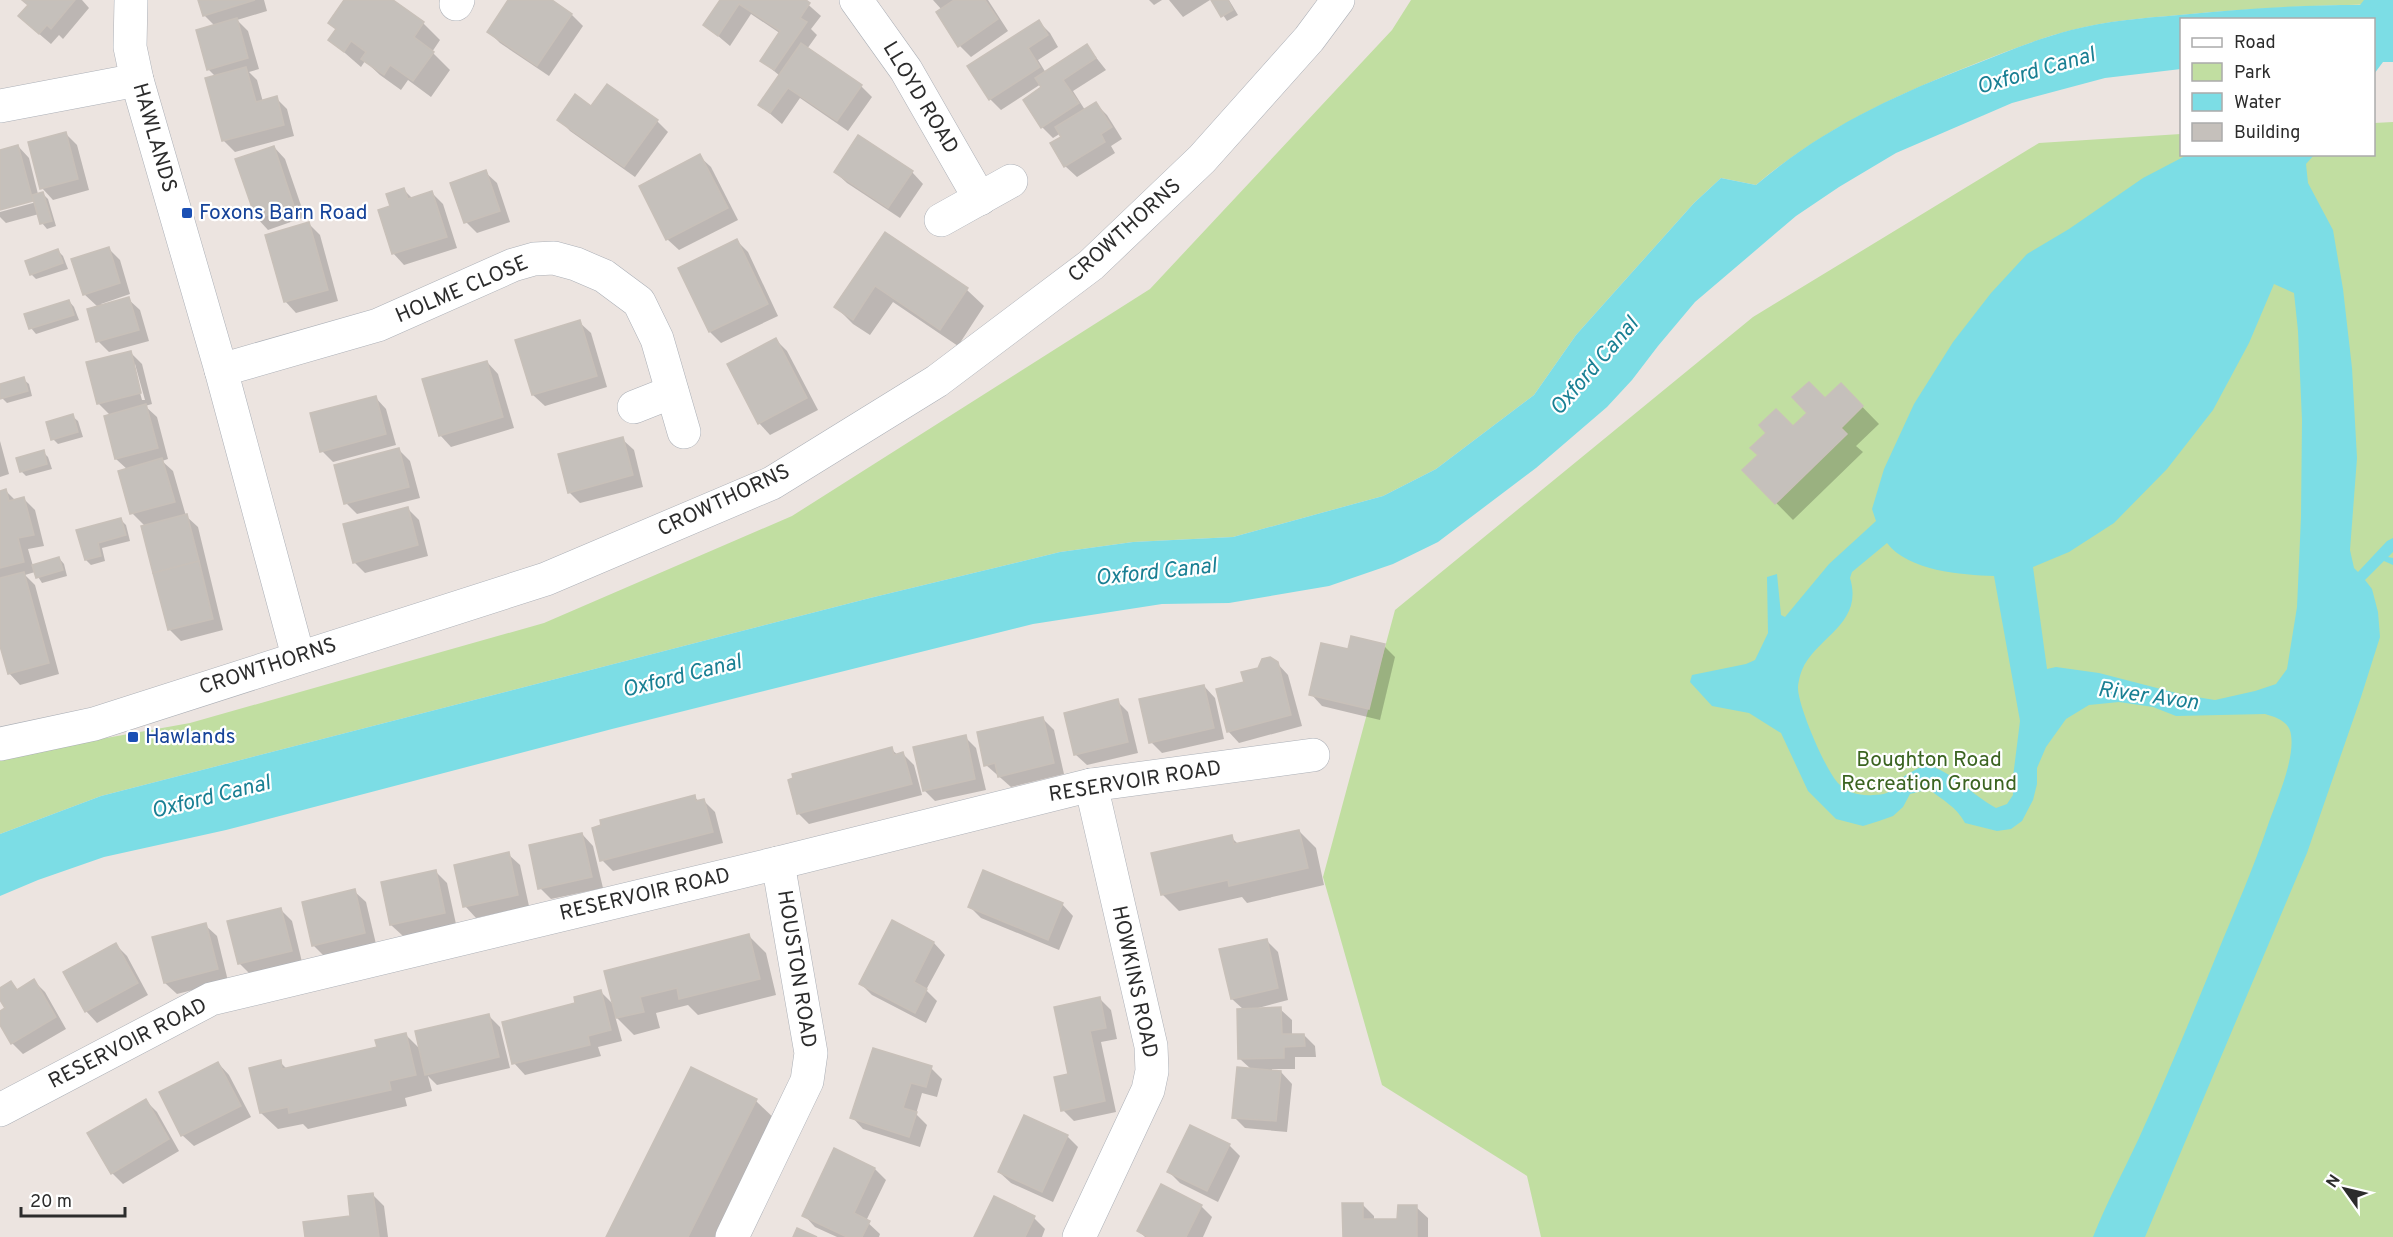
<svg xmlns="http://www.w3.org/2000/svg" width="2393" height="1237" font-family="Overpass,sans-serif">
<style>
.green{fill:#c1dea1}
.water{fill:#7cdde5;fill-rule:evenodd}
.shadow{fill:#0003;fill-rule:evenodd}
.building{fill:#c5c0bb;stroke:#c8c0b9;stroke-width:1.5}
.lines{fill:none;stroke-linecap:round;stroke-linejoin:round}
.minor-casing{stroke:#acb0b7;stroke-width:34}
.minor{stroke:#fff;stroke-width:33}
.transit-dot{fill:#1a4fb4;stroke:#fff;stroke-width:2}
.labels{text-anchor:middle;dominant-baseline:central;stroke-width:4.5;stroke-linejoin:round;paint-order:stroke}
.street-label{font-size:21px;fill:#2c2c2c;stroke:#fff}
.transit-label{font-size:21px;fill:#164399;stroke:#fff;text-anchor:start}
.park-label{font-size:21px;fill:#3b6421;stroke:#fff}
.water-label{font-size:22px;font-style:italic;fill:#197f93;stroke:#fff}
</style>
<rect width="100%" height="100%" fill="#ece4e0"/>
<g class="green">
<path d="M1411,0H2393V4C2322,5 2251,8 2180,15C2144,18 2107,21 2072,30C2040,38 2008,51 1977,63C1898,94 1822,129 1756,185L1721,178L1694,203L1576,335L1534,395L1436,469L1383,496L1233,537L1133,542L1060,552L870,598L101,796L0,834V757L190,723L544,623L792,516L1150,289L1392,30Z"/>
<polygon points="2393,122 2393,1237 1541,1237 1527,1176 1382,1085 1323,877 1395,610 1753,317 2039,143 2181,134 2182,154 2374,154 2374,123"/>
</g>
<g class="water">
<path d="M2364,0H2393V62H2383L2374,74V20H2182L2181,69L2105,78L2012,103L1896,153L1839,187L1796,216L1695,302L1658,346L1632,380L1607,407L1536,468L1438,542L1393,564L1329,586L1229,603L1162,604L1033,624L612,729L226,830L104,857L38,880L0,896V834L101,796L870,598L1060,552L1133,542L1233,537L1383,496L1436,469L1534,395L1576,335L1694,203L1721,178L1756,185C1820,130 1894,95 1973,65C2005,52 2037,39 2071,30C2106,21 2143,18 2179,15C2239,9 2299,5 2360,5Z"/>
<path d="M2187,155H2314L2306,164L2308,183L2333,230L2343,289L2352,368L2357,458L2350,550L2354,568L2358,572L2387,541L2393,538V552L2388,557L2393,558V565L2384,561L2365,580L2372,589L2378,612L2380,637L2361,697L2307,853L2145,1237H2093C2107,1202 2123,1172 2139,1138C2167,1077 2192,1015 2217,954C2235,910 2254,867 2269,822C2277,799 2295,759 2291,735C2290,722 2276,717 2265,714L2176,716L2153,707L2119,702L2089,705L2066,719L2046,747L2037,768V784L2033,800L2022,821L2011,829L1997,831L1965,823C1957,807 1942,800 1929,789L1910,794L1903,807L1893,816L1879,821L1863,826L1836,819L1808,791L1781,733L1749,713L1712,706L1690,682L1692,675L1746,664L1755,660L1768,633L1767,577L1777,574L1781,615L1785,617L1829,564L1876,521L1872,509L1884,469L1914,404L1953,342L1991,293L2027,254L2069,229L2143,178ZM2274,284L2294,293L2298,331L2302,420L2301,517L2297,607L2287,669L2276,684L2255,691L2215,700L2184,695L2099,673L2056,667L2047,669L2033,567L2069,552L2114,523L2167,469L2213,410L2249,343ZM1887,543C1908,571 1962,575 1994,576L2020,721L2013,777V795L2007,804L1996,808C1971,794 1954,773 1926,764C1920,768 1912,771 1906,775C1893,784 1896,795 1873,795C1861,796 1847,793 1839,784C1826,772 1798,706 1798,688C1798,683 1800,675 1802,670C1817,636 1864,624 1850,578L1852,572Z"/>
</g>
<g class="shadow">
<polygon points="22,0 82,0 89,8 63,39 59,35 51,44 31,27 29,6"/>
<polygon points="200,0 264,0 267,11 237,20 248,31 259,69 249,72 257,80 263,102 276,98 287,109 294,136 235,152 223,140 216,77 208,69 215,26 204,15"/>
<polygon points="346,0 391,0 423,23 440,40 432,52 450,70 431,97 408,80 401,90 380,75 365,61 361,67 330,40 337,30 330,23"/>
<polygon points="510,0 549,0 572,15 583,26 549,76 500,43 489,32"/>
<polygon points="721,0 803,0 821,16 811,29 817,35 807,49 861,86 872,97 848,131 800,98 782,124 760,105 780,76 762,61 781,34 751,14 730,46 705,25"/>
<polygon points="933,0 988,0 1008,31 971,57 960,46 942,10"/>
<polygon points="1149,0 1162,0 1154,5"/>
<polygon points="1169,0 1210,0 1183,17"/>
<polygon points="1213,0 1229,0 1238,15 1227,21"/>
<polygon points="1039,22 1050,33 1058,47 1038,60 1046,73 1087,46 1106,70 1073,91 1085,110 1096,104 1107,115 1122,139 1111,146 1115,153 1077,177 1065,166 1063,137 1061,133 1053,138 1042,127 1044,88 1041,84 1001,110 990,99"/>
<polygon points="592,108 657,121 668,132 635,177 570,131 559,119"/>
<polygon points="66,134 77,145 89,190 53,200 42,188"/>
<polygon points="18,146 29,158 38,194 42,193 48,199 56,226 47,229 42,223 39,214 6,223 0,217 0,212 40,201 40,198 0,209 0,151"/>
<polygon points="274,147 285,159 305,217 268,230 257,218"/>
<polygon points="699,156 711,167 738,220 679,250 667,239"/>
<polygon points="485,172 497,183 510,222 477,233 466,222"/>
<polygon points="835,172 912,172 923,184 900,218 847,183"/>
<polygon points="404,190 413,199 432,193 443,204 457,248 404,265 393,253 392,206"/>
<polygon points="309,224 320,235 338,301 296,313 285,301"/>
<polygon points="885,234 967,290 984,306 958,346 893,302 870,335 853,324 836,307"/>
<polygon points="737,241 748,252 778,316 721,343 710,332 680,268"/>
<polygon points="109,249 120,260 130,294 101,304 102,306 128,299 140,310 149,341 109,352 98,341 98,307 84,294"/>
<polygon points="58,251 63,256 68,269 36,279 31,274"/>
<polygon points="69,301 74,307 79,320 36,334 31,328"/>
<polygon points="579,322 591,333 607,387 545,406 533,395"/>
<polygon points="776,340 787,351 818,410 770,435 759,423 729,365"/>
<path d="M130,352L142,364L152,404L145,406L157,417L168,459L162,461L173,471L186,516L198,527L223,630L181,641L169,629L145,526L132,513L128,470L116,459L110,415L99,404L88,363ZM132,364H135L145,400H142Z"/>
<polygon points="487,362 498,374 514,428 451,447 440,435"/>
<polygon points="23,379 29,384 32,396 7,403 2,398 0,386"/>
<polygon points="1841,385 1879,424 1856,446 1863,452 1793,520 1744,470"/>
<polygon points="375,397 386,409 396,445 333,462 322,451"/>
<polygon points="72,416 78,421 83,437 58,444 53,439"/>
<polygon points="622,439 634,450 643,487 580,503 569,492"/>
<polygon points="0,441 9,474 0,477"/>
<polygon points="399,450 410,461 420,498 357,514 346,503"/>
<polygon points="43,452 48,457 52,469 26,476 21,471"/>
<polygon points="6,491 16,501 24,499 35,510 44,546 28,549 33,566 59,558 64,564 67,576 42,583 35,572 25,575 35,585 59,674 20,685 9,673 0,640 0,492"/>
<polygon points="407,508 419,520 428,556 365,573 354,562"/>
<polygon points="121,520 126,525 130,541 102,548 105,561 91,565 86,560 78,531"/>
<polygon points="1384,646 1395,657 1380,720 1322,706 1311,694 1349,651"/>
<polygon points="1277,663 1288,675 1302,726 1239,743 1228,731 1246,683 1259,669"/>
<polygon points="1204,686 1215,698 1224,739 1162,753 1151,742"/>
<polygon points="1117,701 1128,712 1138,753 1087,765 1075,754"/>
<polygon points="1043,719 1054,730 1064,774 1011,787 986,765"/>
<polygon points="965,737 976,748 986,790 935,801 924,790"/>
<polygon points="891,749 898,755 903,754 914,765 922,795 809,824 798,813"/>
<polygon points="694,797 700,802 704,801 715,812 723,843 613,871 602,860 603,827"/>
<polygon points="1299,831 1316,848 1324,885 1247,903 1242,897 1179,911 1162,894 1231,837 1239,845"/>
<polygon points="582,834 593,846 603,888 551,899 540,888"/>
<polygon points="508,854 520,865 529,906 476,918 465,906"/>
<polygon points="436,872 447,883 456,924 403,936 391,925"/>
<polygon points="354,891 366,902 376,944 325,957 313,945"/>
<polygon points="1062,904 1073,916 1059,950 981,918 970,907"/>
<polygon points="281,910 292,921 302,962 250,974 239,963"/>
<polygon points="892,922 934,943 945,955 926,990 937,1001 926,1023 872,995 861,984"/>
<polygon points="205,925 217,936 228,981 177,994 165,983"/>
<polygon points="749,936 766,953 776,995 698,1015 688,1005 656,1013 660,1028 634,1035 615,1016 622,1041 598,1047 601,1056 525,1075 514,1063 577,1004 601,992 614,1005"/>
<polygon points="1266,940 1278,952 1288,1000 1251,1010 1280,1009 1292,1020 1292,1035 1304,1035 1315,1046 1316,1057 1295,1057 1295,1069 1272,1069 1272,1071 1281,1072 1292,1084 1287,1132 1245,1128 1234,1117 1251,1069 1240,1059 1244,1010 1232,999"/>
<polygon points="116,945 127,956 148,995 97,1023 86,1011"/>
<polygon points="34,981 45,992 66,1029 23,1054 12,1043 0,1022 0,1013 7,1009 0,997 0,990 11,983 18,990"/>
<polygon points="1100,999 1111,1010 1117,1039 1101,1042 1116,1112 1074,1121 1063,1110 1070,1075"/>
<polygon points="489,1016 500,1027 510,1068 437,1085 428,1076 432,1091 405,1098 407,1106 308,1129 303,1124 278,1129 261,1113 280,1062 287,1069 379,1048 406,1035 420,1049"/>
<polygon points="218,1063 229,1075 251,1117 194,1146 182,1135"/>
<polygon points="931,1068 942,1079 937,1097 922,1093 916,1114 927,1125 920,1147 863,1129 852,1117"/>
<polygon points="146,1101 157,1112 179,1151 123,1184 112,1173"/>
<polygon points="756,1101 778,1122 721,1237 608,1237"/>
<polygon points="1067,1136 1078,1147 1053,1202 1011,1183 999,1172"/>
<polygon points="1229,1145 1240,1156 1218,1202 1180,1183 1169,1172"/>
<polygon points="834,1150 875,1169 886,1180 866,1221 880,1234 879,1237 837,1237 815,1227 804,1215"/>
<polygon points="373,1195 384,1206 388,1237 307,1237 352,1217"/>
<polygon points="1362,1204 1374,1216 1374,1221 1399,1220 1416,1207 1428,1218 1428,1237 1344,1237"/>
<polygon points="1201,1206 1212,1217 1203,1237 1145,1237 1139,1231"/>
<polygon points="1034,1218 1045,1229 1042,1237 976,1237"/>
</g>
<g class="building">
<polygon points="22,0 75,0 51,29 47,25 39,34 18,16 28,5"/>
<polygon points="198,0 255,0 203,16"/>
<polygon points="344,0 393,0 424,22 414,37 434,52 413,81 390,65 384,75 361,59 366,52 351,41 344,52 328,40 336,29 328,23"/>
<polygon points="508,0 552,0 572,14 537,66 487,32"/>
<polygon points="720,0 806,0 810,3 800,18 807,22 774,70 760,61 780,31 739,4 718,36 703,25"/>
<polygon points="954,0 985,0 998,19 958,47 936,12"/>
<polygon points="1211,0 1228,0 1233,10 1221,17"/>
<polygon points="237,18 248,58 207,70 196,30"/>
<polygon points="1039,20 1048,35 1028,48 1040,67 989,100 967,66"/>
<polygon points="801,43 862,85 837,121 788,88 770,113 758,105"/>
<polygon points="1087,44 1096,58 1063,80 1079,103 1041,128 1023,100 1041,87 1035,78"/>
<polygon points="246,67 256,102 277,96 284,125 222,141 205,78"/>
<polygon points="607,84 658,120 624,167 557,120 575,94 591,106"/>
<polygon points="1096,102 1112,127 1101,134 1105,142 1064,167 1050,143 1061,137 1055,127"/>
<polygon points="66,132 78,179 40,189 28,142"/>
<polygon points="858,135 913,171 888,208 834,172"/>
<polygon points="18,145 33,201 0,210 0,150"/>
<polygon points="274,146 294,206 256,219 235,159"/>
<polygon points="700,154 728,208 666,240 639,186"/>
<polygon points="486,170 500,211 464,223 450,183"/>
<polygon points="404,188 408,199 432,191 447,237 392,254 378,210 390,206 386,194"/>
<polygon points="43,192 52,221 40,224 32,195"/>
<polygon points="309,222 328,290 284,302 265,235"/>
<polygon points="885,232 968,288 940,330 875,286 853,320 834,307"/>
<polygon points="737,239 768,304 709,332 678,268"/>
<polygon points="109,247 120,283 83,295 71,259"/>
<polygon points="58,249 63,263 30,275 25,261"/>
<polygon points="129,297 139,330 96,342 87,309"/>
<polygon points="69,300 74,315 29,329 24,314"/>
<polygon points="580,320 597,376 532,395 515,340"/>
<polygon points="776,338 807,398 758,424 727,364"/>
<polygon points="131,351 141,393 97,404 86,362"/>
<polygon points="487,361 503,417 439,436 422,379"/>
<polygon points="24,377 28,391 0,399 0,384"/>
<polygon points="1809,382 1825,398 1841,383 1863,406 1841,428 1847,434 1775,504 1742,470 1758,455 1750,448 1766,433 1759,425 1776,409 1793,426 1807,413 1792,397"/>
<polygon points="376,396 386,434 320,452 310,413"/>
<polygon points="146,404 158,448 115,459 104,416"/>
<polygon points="73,414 78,432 51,440 46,422"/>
<polygon points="623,437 633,475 568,493 558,454"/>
<polygon points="399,448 409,487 344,504 334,465"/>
<polygon points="44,450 47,464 20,472 16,458"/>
<polygon points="162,458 175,502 130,514 118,471"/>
<polygon points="6,489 9,501 24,497 34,535 18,538 24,562 0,568 0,491"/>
<polygon points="408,507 418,545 353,563 343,524"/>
<polygon points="187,514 199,561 153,573 141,526"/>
<polygon points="121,518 126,535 98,543 101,556 85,560 76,530"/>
<polygon points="59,557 63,570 36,578 32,565"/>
<polygon points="199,561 213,619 168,630 153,573"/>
<polygon points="24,572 49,663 8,674 0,646 0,578"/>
<polygon points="1351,636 1385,644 1369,709 1309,695 1321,643 1348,649"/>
<polygon points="1270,657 1278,662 1291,715 1227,732 1216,689 1244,682 1241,672 1258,668 1262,659"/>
<polygon points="1204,685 1214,728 1149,743 1139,699"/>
<polygon points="1118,699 1128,742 1074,755 1064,713"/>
<polygon points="1043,717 1054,763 998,777 995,763 984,766 977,732"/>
<polygon points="966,735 975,779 923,791 913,747"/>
<polygon points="892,747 894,755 903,752 912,784 797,814 788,780 793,778 792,774"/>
<polygon points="695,795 696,801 704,799 713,832 600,861 592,828 601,825 600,820"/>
<polygon points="1299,830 1308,868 1229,886 1228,880 1161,895 1151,853 1232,835 1234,844"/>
<polygon points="582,833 592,877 538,889 529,845"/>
<polygon points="509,852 518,895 463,907 454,865"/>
<polygon points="436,870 445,913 390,925 381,882"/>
<polygon points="983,870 1063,903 1048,940 968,907"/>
<polygon points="355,889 365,933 312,946 302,902"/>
<polygon points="281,908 292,951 238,964 227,921"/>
<polygon points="892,920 934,942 914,982 927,989 915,1013 859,984"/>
<polygon points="206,923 218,969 164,983 152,937"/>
<polygon points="749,934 760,979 679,999 677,988 640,997 644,1012 616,1018 604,971"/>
<polygon points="1267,939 1278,988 1231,999 1219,949"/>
<polygon points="116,943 138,983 85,1012 63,972"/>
<polygon points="34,979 56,1017 11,1044 0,1025 0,1011 5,1008 0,1000 0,988 11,981 17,990"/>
<polygon points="601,990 611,1030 588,1036 590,1045 512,1064 502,1022 575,1003 574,997"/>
<polygon points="1100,997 1106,1028 1090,1031 1105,1101 1061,1111 1054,1077 1068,1074 1054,1007"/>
<polygon points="1281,1007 1282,1034 1304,1034 1305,1046 1284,1047 1284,1058 1238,1059 1237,1009"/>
<polygon points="489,1014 499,1057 425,1075 415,1031"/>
<polygon points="406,1033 416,1075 389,1081 391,1090 289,1113 288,1107 260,1113 249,1068 281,1060 282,1069 377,1047 375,1040"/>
<polygon points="873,1048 932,1066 926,1087 911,1083 903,1108 917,1112 909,1137 850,1118"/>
<polygon points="218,1062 241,1106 181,1136 159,1092"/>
<polygon points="691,1067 757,1099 688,1237 606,1237"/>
<polygon points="1237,1067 1281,1071 1276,1121 1232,1118"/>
<polygon points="146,1099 169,1139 111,1174 87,1133"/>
<polygon points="1024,1115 1068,1135 1042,1192 998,1172"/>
<polygon points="1190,1125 1230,1144 1207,1191 1167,1172"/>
<polygon points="834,1148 875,1168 854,1213 870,1221 862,1237 847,1237 802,1216"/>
<polygon points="1161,1184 1202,1205 1186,1237 1148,1237 1137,1231"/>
<polygon points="373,1193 379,1237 305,1237 303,1222 350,1216 348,1196"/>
<polygon points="994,1196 1035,1216 1025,1237 974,1237"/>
<polygon points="1342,1203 1363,1203 1363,1219 1397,1219 1398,1205 1417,1205 1417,1237 1343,1237"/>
<polygon points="797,1228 817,1237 793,1237"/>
</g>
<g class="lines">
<g class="minor-casing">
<g id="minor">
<polyline points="131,0 130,47 137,80 221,370 298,656"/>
<polyline points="856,0 906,70 980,199"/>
<polyline points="456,4 458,0"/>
<polyline points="0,106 137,80"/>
<polyline points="941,220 1011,181"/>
<polyline points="221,370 378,325 513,265 534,259 554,258 576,264 604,276 639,302 657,339 684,432"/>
<polyline points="634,407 672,392"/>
<polyline points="0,744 94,724 546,579 772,483 937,381 1091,265 1202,159 1309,39 1338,0"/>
<polyline points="0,1110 211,999 778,863 1091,785 1313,755"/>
<polyline points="732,1237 807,1081 811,1053 778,863"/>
<polyline points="1079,1237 1148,1090 1152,1071 1151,1046 1091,785"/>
</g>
</g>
<use href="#minor" class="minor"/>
</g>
<g class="transit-dot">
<rect x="181" y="207" width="12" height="12" rx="3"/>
<rect x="127" y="731" width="12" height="12" rx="3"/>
</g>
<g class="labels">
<g class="street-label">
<text transform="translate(920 98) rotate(59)">LLOYD ROAD</text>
<text transform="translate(154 138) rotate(74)">HAWLANDS</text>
<text transform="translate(1125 231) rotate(-42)">CROWTHORNS</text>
<text transform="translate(462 290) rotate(-23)">HOLME CLOSE</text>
<text transform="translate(724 501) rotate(-25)">CROWTHORNS</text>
<text transform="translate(268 667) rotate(-18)">CROWTHORNS</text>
<text transform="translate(1135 782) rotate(-9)">RESERVOIR ROAD</text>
<text transform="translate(645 895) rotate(-13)">RESERVOIR ROAD</text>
<text transform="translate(796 969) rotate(81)">HOUSTON ROAD</text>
<text transform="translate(1134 982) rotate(78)">HOWKINS ROAD</text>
<text transform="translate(128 1044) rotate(-27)">RESERVOIR ROAD</text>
</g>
<g class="transit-label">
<text x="199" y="213">Foxons Barn Road</text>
<text x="145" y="737">Hawlands</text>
</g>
<g class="park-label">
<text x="1929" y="760">Boughton Road<tspan x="1929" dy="24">Recreation Ground</tspan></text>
</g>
<g class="water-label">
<text transform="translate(2036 72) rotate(-16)">Oxford Canal</text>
<text transform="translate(1595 367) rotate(-49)">Oxford Canal</text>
<text transform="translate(1156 573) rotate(-6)">Oxford Canal</text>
<text transform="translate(682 677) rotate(-14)">Oxford Canal</text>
<text transform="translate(2148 697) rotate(8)">River Avon</text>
<text transform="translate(211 798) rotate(-14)">Oxford Canal</text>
</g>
</g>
<rect x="2180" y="18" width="195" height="138" fill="#ffffff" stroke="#ababab" stroke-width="1.5"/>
<rect x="2192" y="38" width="30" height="9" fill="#ffffff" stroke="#ababab" stroke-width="1.5"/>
<text x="2234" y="48" font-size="18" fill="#2c2c2c">Road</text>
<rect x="2192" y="63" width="30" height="18" fill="#c1dea1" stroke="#ababab" stroke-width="1.5"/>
<text x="2234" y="78" font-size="18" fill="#2c2c2c">Park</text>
<rect x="2192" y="93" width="30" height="18" fill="#7cdde5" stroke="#ababab" stroke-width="1.5"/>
<text x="2234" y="108" font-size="18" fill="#2c2c2c">Water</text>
<rect x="2192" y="123" width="30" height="18" fill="#c5c0bb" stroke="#ababab" stroke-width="1.5"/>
<text x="2234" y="138" font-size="18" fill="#2c2c2c">Building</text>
<g transform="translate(2345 1189) rotate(304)" stroke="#ffffff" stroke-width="4.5" paint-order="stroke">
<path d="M0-4.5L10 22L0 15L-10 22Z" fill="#2c2c2c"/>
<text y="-9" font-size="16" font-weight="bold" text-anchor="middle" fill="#2c2c2c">N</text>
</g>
<path d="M21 1207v9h104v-9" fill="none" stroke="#2c2c2c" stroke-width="3"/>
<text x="30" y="1207" font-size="18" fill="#2c2c2c" stroke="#ffffff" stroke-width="4.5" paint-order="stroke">20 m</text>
</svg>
